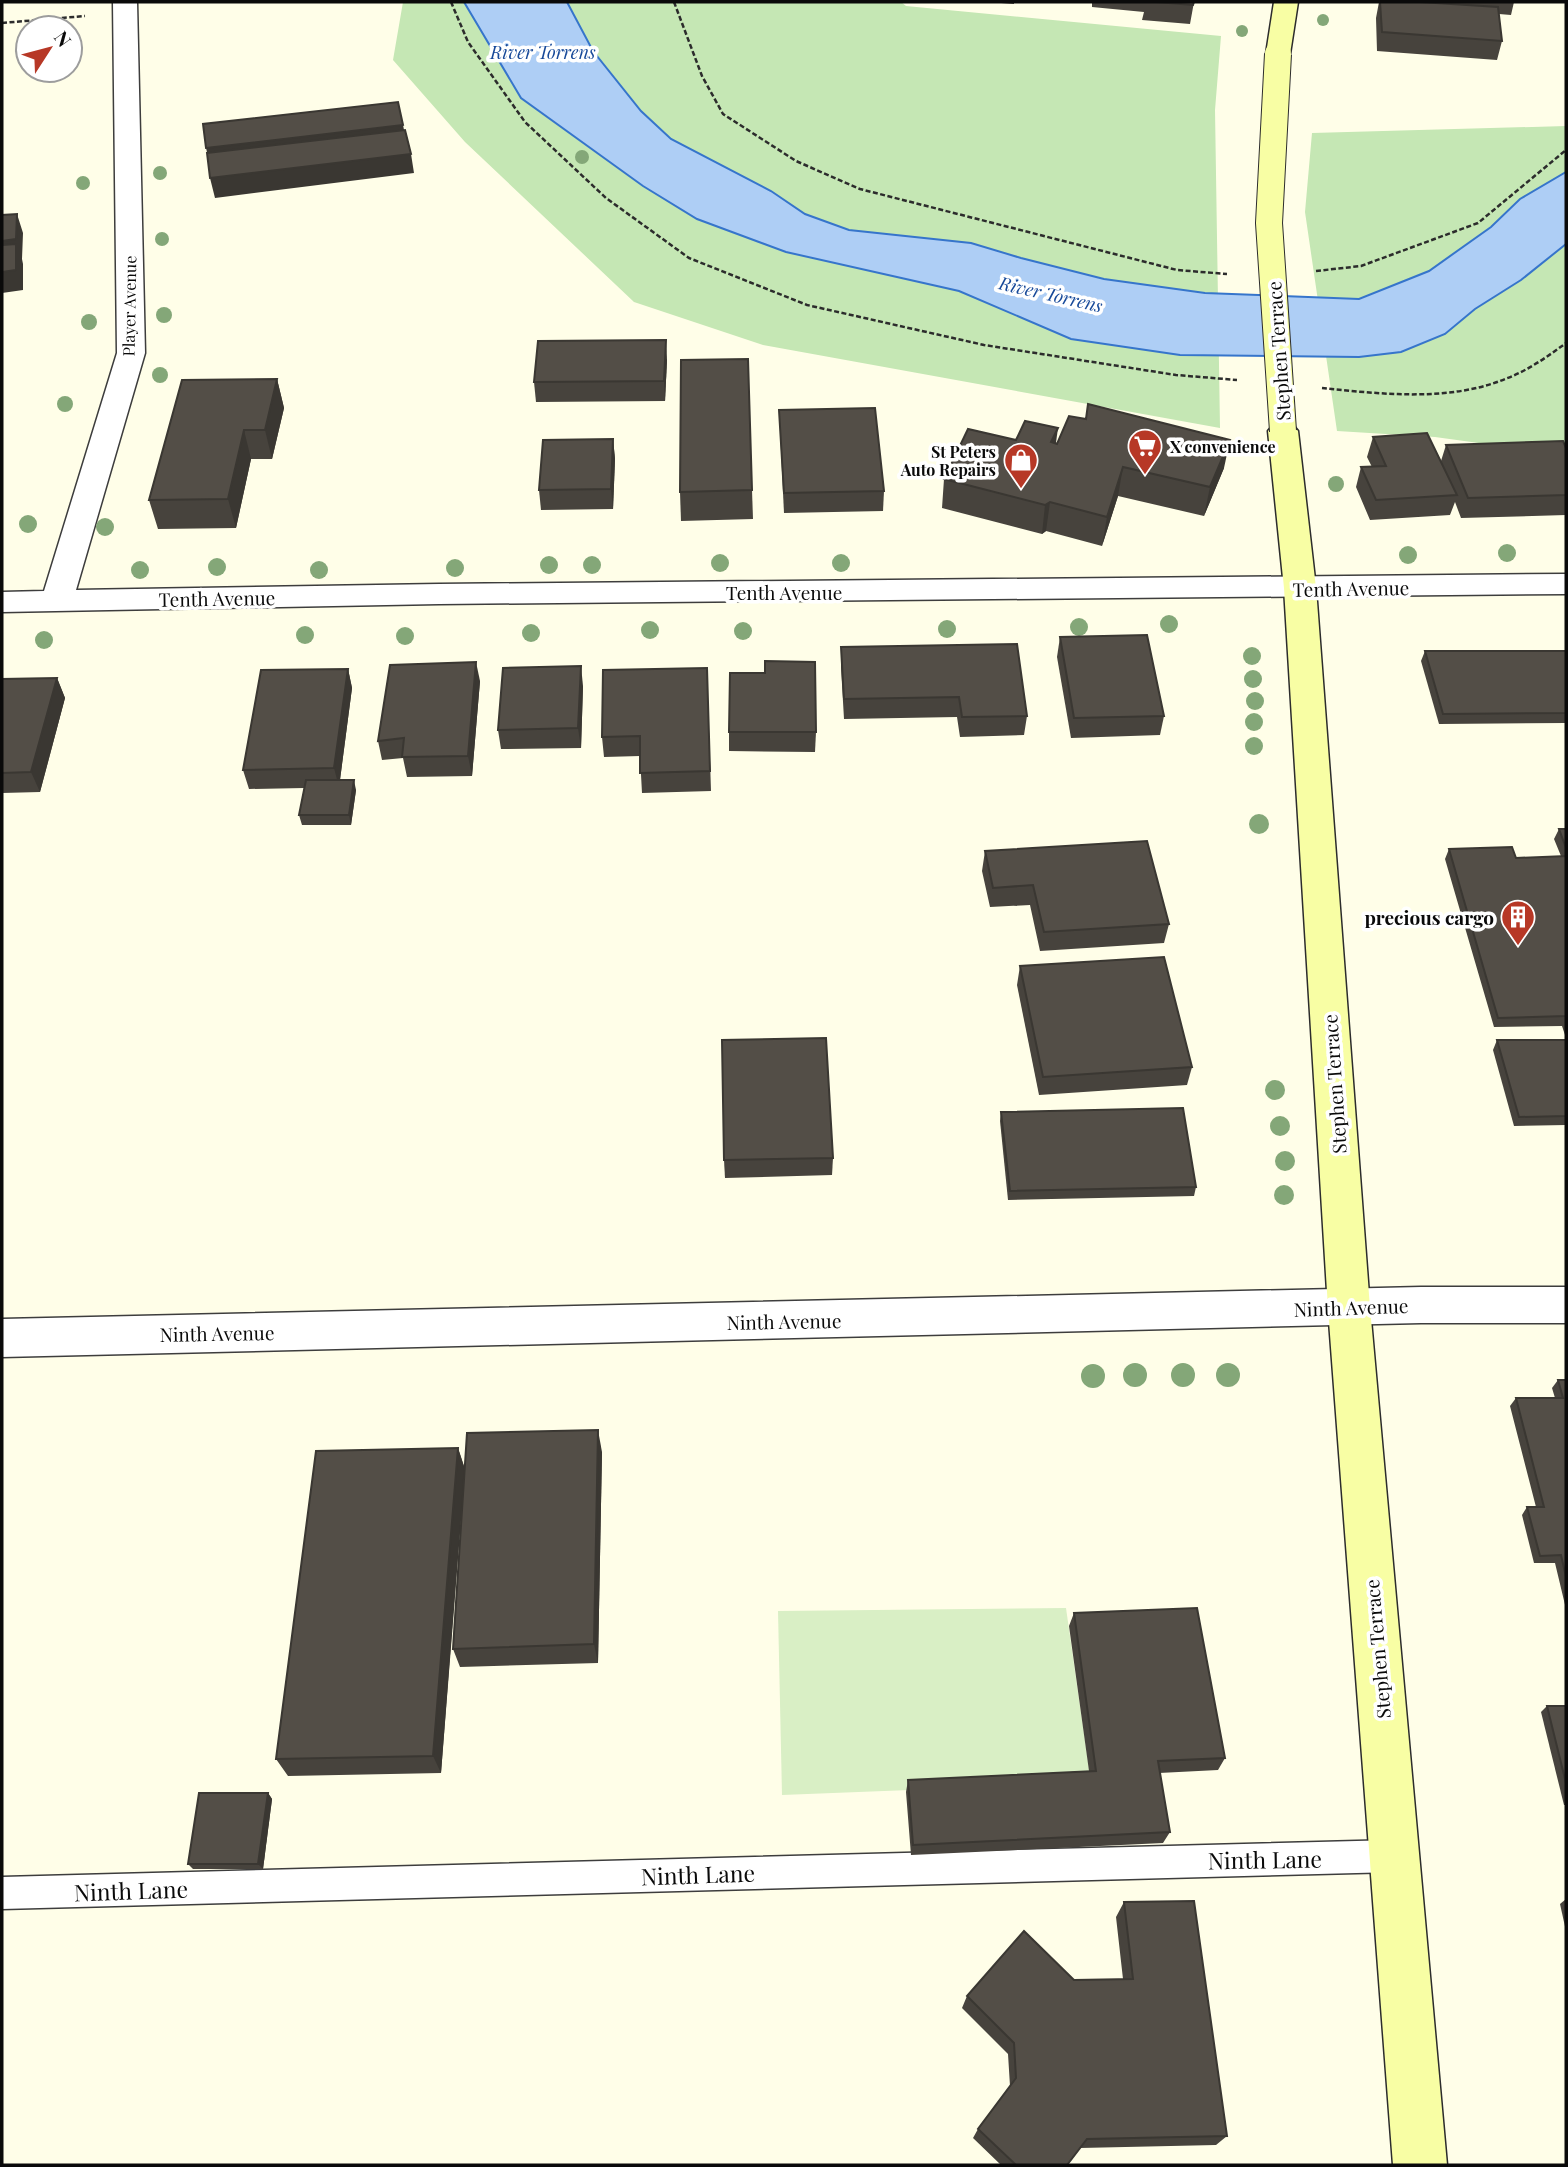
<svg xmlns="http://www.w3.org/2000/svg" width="1568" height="2167" font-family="'Playfair Display',serif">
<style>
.green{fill:#c5e7b4}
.pitch{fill:#d9efc5}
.water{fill:#aecef5;stroke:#3675cb;stroke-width:2}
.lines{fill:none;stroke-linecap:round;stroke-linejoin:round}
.service-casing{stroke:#3d3d3d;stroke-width:3}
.minor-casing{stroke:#3d3d3d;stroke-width:3}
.secondary-casing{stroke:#2c2c2c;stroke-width:3}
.path{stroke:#2c2c2c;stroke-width:2.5;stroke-dasharray:5 2.5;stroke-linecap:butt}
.service{fill:#fff;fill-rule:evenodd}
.minor{fill:#fff;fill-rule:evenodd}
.secondary{fill:#f8fea4;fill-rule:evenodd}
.secondary-bridge-casing{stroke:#2c2c2c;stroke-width:28;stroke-linecap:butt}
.secondary-bridge{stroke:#f8fea4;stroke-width:26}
.tree{fill:#84a778}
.wall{fill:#47433d}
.shaded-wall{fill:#3a3732}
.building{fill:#534e47;stroke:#3a3732;stroke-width:2}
.labels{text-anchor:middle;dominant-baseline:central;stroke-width:7;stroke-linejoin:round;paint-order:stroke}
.far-street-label{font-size:16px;fill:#0a0a0a;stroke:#fff}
.far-poi-label{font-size:16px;font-weight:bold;fill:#0a0a0a;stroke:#fff;text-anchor:start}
.far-water-label{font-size:18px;font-style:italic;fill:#174999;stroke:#fff}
.street-label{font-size:19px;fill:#0a0a0a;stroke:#fff}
.poi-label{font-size:19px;font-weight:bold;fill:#0a0a0a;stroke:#fff;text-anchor:end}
.near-street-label{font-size:23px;fill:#0a0a0a;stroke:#fff}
</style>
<rect width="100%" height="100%" fill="#fffee8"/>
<g class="green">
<polygon points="403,2 901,2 906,6 1221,36 1215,110 1220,428 763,345 634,302 465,142 393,60"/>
<polygon points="1566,126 1566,455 1435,437 1337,431 1305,212 1312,133"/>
</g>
<polygon class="pitch" points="1066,1608 1091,1783 782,1795 778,1611"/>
<polygon class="water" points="464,2 567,2 593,51 641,111 671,139 771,191 805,214 849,230 971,243 1021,258 1104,279 1205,293 1359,299 1429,271 1491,227 1520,199 1566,172 1566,244 1521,280 1475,309 1445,334 1401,352 1359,357 1180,355 1071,339 959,291 786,252 697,219 643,186 521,98"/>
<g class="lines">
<g class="service-casing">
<polygon id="service" points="1395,1840 1406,1845 1411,1856 1406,1867 1395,1872 2,1909 2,1877"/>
</g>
<g class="minor-casing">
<g id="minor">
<polygon points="113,2 137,2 145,353 76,590 439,584 1566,574 1566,594 439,604 2,612 2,592 44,591 117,353"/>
<polygon points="1421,1287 1566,1287 1566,1323 1421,1323 2,1357 2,1319"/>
</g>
</g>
<g class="secondary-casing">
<g id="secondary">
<polygon points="1274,2 1298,2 1290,54 1286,59 1270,59 1266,54"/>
<polygon points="1283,422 1293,425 1298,431 1316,588 1370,1308 1447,2165 1393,2165 1328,1308 1284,588 1268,431 1273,425"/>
</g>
</g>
<g class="path">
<polyline points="451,2 468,42 525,122 606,198 689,258 807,305 984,345 1176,375 1237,380"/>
<polyline points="674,2 702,76 723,114 796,161 860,189 1177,270 1227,274"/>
<polyline points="2,23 85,16"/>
<polyline points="1316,271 1361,266 1478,223 1566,150"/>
<path d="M1322,388C1381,394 1449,402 1505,379C1527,371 1547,357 1566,343"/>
</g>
<use href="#service" class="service"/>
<use href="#minor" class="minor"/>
<use href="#secondary" class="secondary"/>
<g class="secondary-bridge-casing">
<polyline id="secondary-bridge" points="1278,54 1269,223 1283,431"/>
</g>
<use href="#secondary-bridge" class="secondary-bridge"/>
</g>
<g class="tree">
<circle cx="1323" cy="20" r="6"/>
<circle cx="1242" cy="31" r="6"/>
<circle cx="582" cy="157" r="7"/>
<circle cx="160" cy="173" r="7"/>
<circle cx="83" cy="183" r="7"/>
<circle cx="162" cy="239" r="7"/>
<circle cx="164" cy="315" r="8"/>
<circle cx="89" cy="322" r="8"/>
<circle cx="160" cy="375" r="8"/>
<circle cx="65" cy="404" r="8"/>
<circle cx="1336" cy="484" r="8"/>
<circle cx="28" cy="524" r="9"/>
<circle cx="105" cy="527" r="9"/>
<circle cx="1507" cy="553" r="9"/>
<circle cx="1408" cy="555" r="9"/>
<circle cx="720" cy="563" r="9"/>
<circle cx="841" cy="563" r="9"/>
<circle cx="549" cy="565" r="9"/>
<circle cx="592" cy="565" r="9"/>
<circle cx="217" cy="567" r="9"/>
<circle cx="455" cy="568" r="9"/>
<circle cx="140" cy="570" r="9"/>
<circle cx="319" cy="570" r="9"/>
<circle cx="1169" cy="624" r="9"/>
<circle cx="1079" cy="627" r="9"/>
<circle cx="947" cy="629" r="9"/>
<circle cx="650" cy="630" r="9"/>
<circle cx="743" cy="631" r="9"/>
<circle cx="531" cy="633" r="9"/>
<circle cx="305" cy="635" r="9"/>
<circle cx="405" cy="636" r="9"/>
<circle cx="44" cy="640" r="9"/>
<circle cx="1252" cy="656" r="9"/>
<circle cx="1253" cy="679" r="9"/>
<circle cx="1255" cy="701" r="9"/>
<circle cx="1254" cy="722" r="9"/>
<circle cx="1254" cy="746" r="9"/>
<circle cx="1259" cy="824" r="10"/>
<circle cx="1275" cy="1090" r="10"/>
<circle cx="1280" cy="1126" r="10"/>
<circle cx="1285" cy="1161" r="10"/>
<circle cx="1284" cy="1195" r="10"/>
<circle cx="1135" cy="1375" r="12"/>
<circle cx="1183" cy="1375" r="12"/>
<circle cx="1228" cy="1375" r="12"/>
<circle cx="1093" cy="1376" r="12"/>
</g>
<g class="wall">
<polygon points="988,2 1014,2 1014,4"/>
<polygon points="1092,2 1194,2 1190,24 1142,20 1144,12 1092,7"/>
<polygon points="1379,2 1514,2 1511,15 1499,14 1502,41 1497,60 1377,51 1376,18"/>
<polygon points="667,360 665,401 536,402 534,382"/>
<polygon points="277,379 284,408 272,459 251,459 236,528 158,529 149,500"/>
<polygon points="1088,404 1224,468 1204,516 1118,496 1102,546 1046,531 1042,534 942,508 944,479 1016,440 1056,443 1086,419"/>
<polygon points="779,410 884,491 883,511 784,513"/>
<polygon points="1373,437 1441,461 1446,445 1566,448 1566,515 1461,518 1455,502 1450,515 1370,520 1356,487 1361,467 1372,467 1367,457"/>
<polygon points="613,439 615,459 613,509 541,510 539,490"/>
<polygon points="752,490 753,519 681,521 680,492"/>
<polygon points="1060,637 1164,716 1160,735 1071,738 1057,657"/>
<polygon points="841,647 1027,716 1024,735 960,737 957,717 844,719 841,667"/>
<polygon points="1425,651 1566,651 1566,723 1439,724 1421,661"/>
<polygon points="707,668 711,791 642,793 640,756 604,757 602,737"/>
<polygon points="348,669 352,688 340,780 356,790 351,825 302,825 299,815 304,788 249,789 243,770"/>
<polygon points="57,678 65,698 40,792 2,793 2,679"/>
<polygon points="480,681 472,776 407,777 403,758 382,760 378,741"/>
<polygon points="583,686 581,748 501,749 498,730"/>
<polygon points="729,732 816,732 815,752 729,751"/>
<polygon points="1559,829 1566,829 1566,1038 1562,1026 1494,1027 1445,859 1449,849 1516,858 1561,856 1554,839"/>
<polygon points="985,851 1169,924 1164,943 1040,951 1030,905 990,907 982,871"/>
<polygon points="1020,966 1192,1067 1187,1085 1039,1095 1017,985"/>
<polygon points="1497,1040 1566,1040 1566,1125 1514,1126 1493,1050"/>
<polygon points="1001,1112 1196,1187 1194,1196 1008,1200 1000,1121"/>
<polygon points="833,1158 832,1175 725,1178 724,1160"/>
<polygon points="1558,1380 1566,1380 1566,1609 1555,1563 1534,1563 1522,1515 1527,1507 1536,1507 1510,1406 1516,1398 1555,1398 1552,1388"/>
<polygon points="458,1448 465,1469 602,1452 598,1663 460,1667 453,1649 463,1487 441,1773 288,1776 276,1759"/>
<polygon points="1074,1613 1225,1758 1218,1770 1159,1773 1170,1832 1163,1843 911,1855 906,1792 908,1780 1089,1771 1069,1626"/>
<polygon points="1547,1706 1566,1706 1566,1805 1564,1805 1541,1712"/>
<polygon points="268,1793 272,1799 263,1869 193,1869 188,1864"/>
<polygon points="1566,1899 1566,1931 1560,1904"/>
<polygon points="1124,1902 1227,2136 1216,2145 1080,2148 1067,2165 1001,2165 973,2138 978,2129 1010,2086 1008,2054 962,2008 967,1996 1074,1980 1123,1979 1116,1917"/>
</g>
<g class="shaded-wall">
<polygon points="403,125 407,144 211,168 206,148"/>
<polygon points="411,154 414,173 215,198 210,178"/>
<polygon points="17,214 23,233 22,259 23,264 23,290 2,293 2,241"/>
<polygon points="666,340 667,360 665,401 664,381"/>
<polygon points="277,379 284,408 272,459 265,430"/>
<polygon points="1058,428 1054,457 1051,442"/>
<polygon points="244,430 251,459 236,528 228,499"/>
<polygon points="613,439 615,459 613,509 611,489"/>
<polygon points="1230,440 1224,468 1204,516 1210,487"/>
<polygon points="1123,467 1118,496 1102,546 1107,517"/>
<polygon points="1050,502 1046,531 1042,534 1045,505"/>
<polygon points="476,662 480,681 472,776 468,756"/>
<polygon points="581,666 583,686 581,748 578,728"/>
<polygon points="348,669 352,688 339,787 334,768"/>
<polygon points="57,678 65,698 40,792 31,772"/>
<polygon points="354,780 356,790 351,825 349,815"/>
<polygon points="598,1430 602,1452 598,1663 594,1644"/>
<polygon points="458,1448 465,1470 441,1773 433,1756"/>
<polygon points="268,1793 272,1799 263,1869 258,1864"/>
</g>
<g class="building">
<polygon points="1156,2 1194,2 1193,5"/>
<polygon points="1380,2 1420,2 1498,7 1502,41 1382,32"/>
<polygon points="398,102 403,125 206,148 203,124"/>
<polygon points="405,130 411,154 210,178 207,153"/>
<polygon points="17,214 16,239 2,241 2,215"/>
<polygon points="16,244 16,270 2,272 2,245"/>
<polygon points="666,340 664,381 534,382 538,341"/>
<polygon points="748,359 752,490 680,492 681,360"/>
<polygon points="277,379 265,430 244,430 228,499 149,500 182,380"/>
<polygon points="1088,404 1230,440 1210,487 1123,467 1107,517 1050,502 1045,505 944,479 968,429 1016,440 1025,421 1058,428 1051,442 1057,444 1069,416 1086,419"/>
<polygon points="875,408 884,491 784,493 779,410"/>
<polygon points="1427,433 1457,495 1376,500 1361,467 1386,466 1373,437"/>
<polygon points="613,439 611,489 539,490 543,440"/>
<polygon points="1563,441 1566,448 1566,495 1468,498 1446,445"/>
<polygon points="1147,635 1164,716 1074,718 1060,637"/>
<polygon points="1017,644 1027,716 962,717 959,697 844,699 841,647"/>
<polygon points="1425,651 1566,651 1566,713 1443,714"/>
<polygon points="765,661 815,662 816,732 729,732 730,673 765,673"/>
<polygon points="476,662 468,756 402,757 404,738 378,741 390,665"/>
<polygon points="581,666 578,728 498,730 503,668"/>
<polygon points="707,668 710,771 640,773 640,736 602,737 603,670"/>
<polygon points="348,669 334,768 243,770 261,670"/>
<polygon points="57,678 31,772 2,773 2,679"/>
<polygon points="306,780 354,780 349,815 299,815"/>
<polygon points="1559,829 1566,829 1566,848"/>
<polygon points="1147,841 1169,924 1044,932 1033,885 993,888 985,851"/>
<polygon points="1512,847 1516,858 1566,856 1566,1016 1498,1018 1449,849"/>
<polygon points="1164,957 1192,1067 1043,1077 1020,966"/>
<polygon points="826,1038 833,1158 724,1160 722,1040"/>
<polygon points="1497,1040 1566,1040 1566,1116 1519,1117"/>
<polygon points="1183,1108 1196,1187 1010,1191 1001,1112"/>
<polygon points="1558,1380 1566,1380 1566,1577 1561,1555 1540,1556 1527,1507 1544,1507 1516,1398 1563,1398"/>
<polygon points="598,1430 594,1644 453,1649 467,1433"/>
<polygon points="458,1448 433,1756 276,1759 316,1451"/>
<polygon points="1197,1608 1225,1758 1158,1761 1170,1832 913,1845 908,1780 1096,1771 1074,1613"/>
<polygon points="1547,1706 1566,1706 1566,1783"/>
<polygon points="199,1793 268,1793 258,1864 188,1864"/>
<polygon points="1194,1901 1227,2136 1087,2139 1067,2165 1016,2165 978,2129 1016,2078 1014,2043 967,1996 1024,1931 1074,1980 1133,1979 1124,1902"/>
</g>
<defs>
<g id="supermarket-pin" transform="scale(1.75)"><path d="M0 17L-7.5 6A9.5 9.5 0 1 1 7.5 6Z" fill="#b73826" stroke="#fff"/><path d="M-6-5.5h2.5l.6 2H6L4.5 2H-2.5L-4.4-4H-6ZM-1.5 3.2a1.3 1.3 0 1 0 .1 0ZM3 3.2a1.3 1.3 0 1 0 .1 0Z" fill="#fff"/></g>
<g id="shop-pin" transform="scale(1.75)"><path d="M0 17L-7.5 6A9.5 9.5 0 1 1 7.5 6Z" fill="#b73826" stroke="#fff"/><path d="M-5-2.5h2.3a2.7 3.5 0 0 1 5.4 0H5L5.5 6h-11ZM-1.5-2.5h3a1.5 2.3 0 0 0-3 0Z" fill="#fff"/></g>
<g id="building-pin" transform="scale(1.75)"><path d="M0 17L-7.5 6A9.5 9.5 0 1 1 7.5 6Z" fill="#b73826" stroke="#fff"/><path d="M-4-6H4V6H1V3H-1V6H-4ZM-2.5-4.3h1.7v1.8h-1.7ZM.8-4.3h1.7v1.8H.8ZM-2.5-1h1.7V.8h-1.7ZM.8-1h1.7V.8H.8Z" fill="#fff"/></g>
</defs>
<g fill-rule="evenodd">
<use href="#supermarket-pin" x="1145" y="446"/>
<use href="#shop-pin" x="1021" y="460"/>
<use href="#building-pin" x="1518" y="917"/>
</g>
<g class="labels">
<g class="far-street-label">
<text transform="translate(129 306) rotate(-89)">Player Avenue</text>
</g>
<g class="far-poi-label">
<text x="1170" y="446">X convenience</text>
<text x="996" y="451" text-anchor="end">St Peters<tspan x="996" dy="18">Auto Repairs</tspan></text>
</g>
<g class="far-water-label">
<text x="543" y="52">River Torrens</text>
<text transform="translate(1051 294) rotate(13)">River Torrens</text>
</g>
<g class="street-label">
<text transform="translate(1278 351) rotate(-94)">Stephen Terrace</text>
<text transform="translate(1351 588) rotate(-1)">Tenth Avenue</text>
<text x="784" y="592">Tenth Avenue</text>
<text transform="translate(217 598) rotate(-1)">Tenth Avenue</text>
<text transform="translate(1334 1084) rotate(-94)">Stephen Terrace</text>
<text transform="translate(1351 1307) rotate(-2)">Ninth Avenue</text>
<text transform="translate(784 1321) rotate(-1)">Ninth Avenue</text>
<text transform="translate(217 1333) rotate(-1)">Ninth Avenue</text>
<text transform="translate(1377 1649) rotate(-95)">Stephen Terrace</text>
</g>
<g class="poi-label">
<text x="1494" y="917">precious cargo</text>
</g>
<g class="near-street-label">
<text transform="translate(1265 1859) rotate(-1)">Ninth Lane</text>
<text transform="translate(698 1874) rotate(-2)">Ninth Lane</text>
<text transform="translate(131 1890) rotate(-2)">Ninth Lane</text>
</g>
</g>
<rect width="1568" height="2167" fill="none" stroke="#0a0a0a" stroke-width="7"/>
<g transform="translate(49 49) rotate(54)"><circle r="33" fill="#ffffff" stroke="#9d9d9d" stroke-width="2"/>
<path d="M0-5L12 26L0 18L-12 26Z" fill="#b73826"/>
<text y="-10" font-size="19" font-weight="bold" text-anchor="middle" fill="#0a0a0a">N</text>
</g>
</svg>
